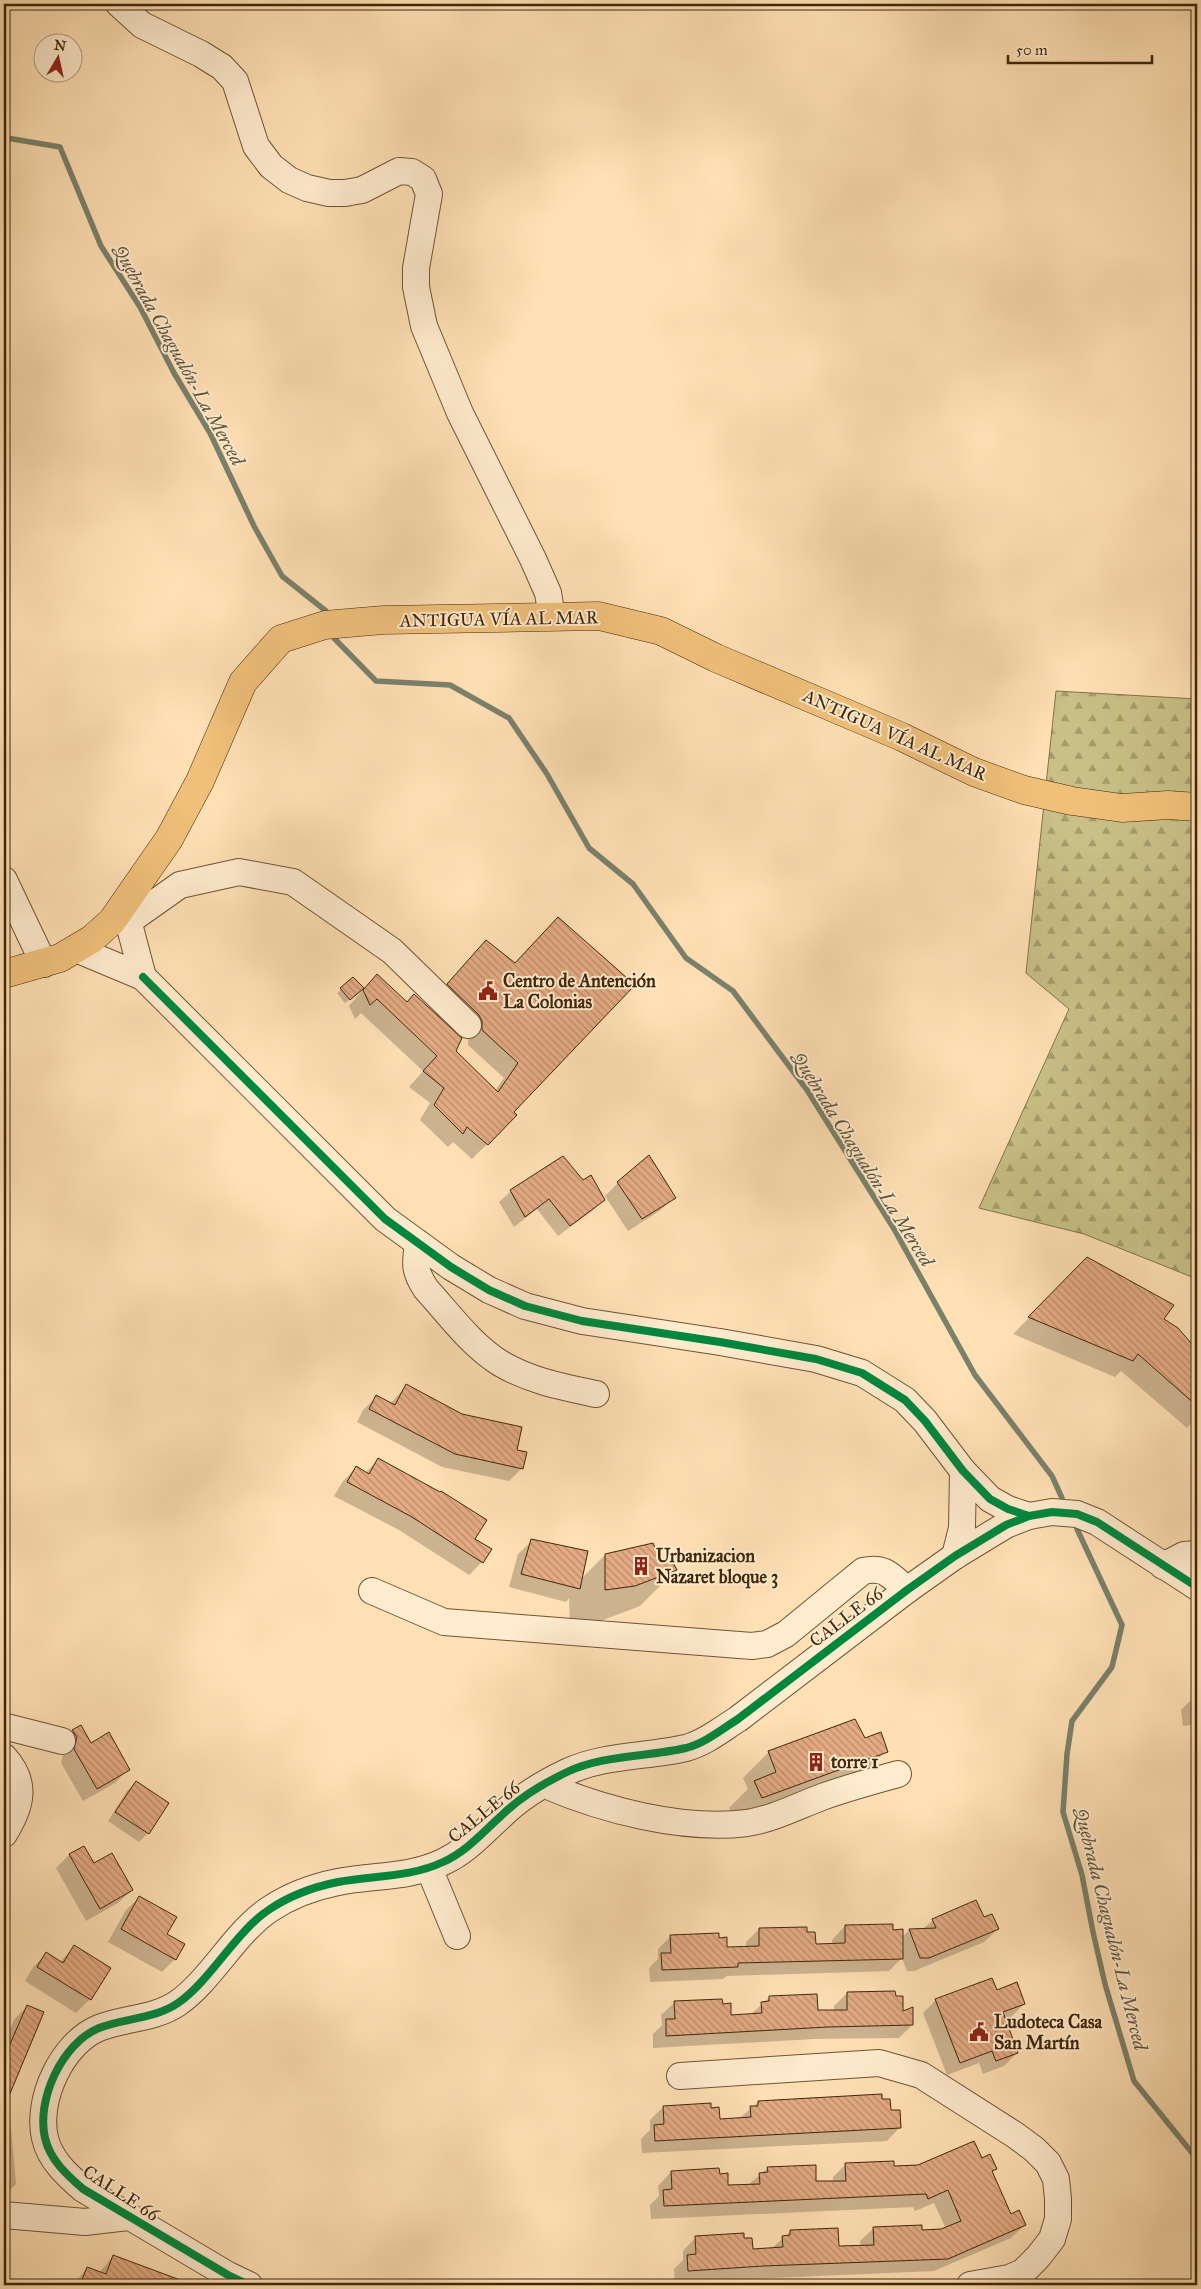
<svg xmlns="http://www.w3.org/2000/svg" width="1201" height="2289" font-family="'IM FELL Great Primer',serif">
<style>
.forest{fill:url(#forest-firs);stroke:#847348}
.shadow{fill:#0003}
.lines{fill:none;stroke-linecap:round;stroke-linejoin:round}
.stream{stroke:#7a816b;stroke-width:5.5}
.building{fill:url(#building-back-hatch);stroke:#40260a}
.minor-casing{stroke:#705434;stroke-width:28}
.major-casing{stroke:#40260a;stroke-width:29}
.minor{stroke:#ffebce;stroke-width:26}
.major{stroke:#f0c07a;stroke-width:28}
.cycleway-casing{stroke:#ffebce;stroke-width:11}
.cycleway{stroke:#00873e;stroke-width:8}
.labels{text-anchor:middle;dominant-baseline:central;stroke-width:4;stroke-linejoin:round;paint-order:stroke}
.street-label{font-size:18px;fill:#40260a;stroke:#ffebce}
.poi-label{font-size:18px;font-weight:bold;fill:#40260a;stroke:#ffebce;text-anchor:start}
.water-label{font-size:19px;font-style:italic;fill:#5d533a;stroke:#ffebce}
</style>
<defs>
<pattern id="forest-firs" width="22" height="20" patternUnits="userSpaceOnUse" patternTransform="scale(1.25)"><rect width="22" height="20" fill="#c8c087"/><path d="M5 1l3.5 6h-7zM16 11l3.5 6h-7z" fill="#a49c6d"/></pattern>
<pattern id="building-back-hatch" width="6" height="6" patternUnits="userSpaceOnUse" patternTransform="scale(1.25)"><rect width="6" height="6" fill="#e4ab84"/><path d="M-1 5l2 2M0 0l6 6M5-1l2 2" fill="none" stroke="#ba8b6a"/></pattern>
</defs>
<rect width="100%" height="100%" fill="#ffe0b4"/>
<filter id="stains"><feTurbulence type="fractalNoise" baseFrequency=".004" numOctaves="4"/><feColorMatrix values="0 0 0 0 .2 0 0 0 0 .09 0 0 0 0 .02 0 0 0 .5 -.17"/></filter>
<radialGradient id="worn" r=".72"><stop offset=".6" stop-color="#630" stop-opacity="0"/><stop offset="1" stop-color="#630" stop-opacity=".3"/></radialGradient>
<polygon class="forest" points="1056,691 1197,699 1197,1279 1084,1234 979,1208 1069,1009 1026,973"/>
<g class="shadow">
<polygon points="544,934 512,1112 516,1115 472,1159 453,1142 448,1147 420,1120 430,1103 409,1087 423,1071 361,1013 355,1019 349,1006 362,991 345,1003 337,993 353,979 363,990 377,976 495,1091 504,1078 468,1045 468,1037 433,999 472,956 514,964"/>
<polygon points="583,1182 603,1200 592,1211 558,1236 537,1209 514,1227 499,1202 511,1191"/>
<polygon points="618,1183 674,1197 661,1210 628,1231 605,1196"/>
<polygon points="1087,1259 1162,1319 1178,1329 1197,1352 1197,1417 1187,1428 1121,1371 1115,1377 1013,1334"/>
<polygon points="406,1386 516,1451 522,1468 509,1481 442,1467 357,1422 363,1410 376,1397 390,1404"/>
<polygon points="378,1460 473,1539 482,1562 469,1575 399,1530 334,1496 343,1481 356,1468 365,1473"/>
<polygon points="532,1541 581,1579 605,1555 660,1562 676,1570 640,1606 598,1622 570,1626 569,1598 566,1602 509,1587 518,1554"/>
<polygon points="1194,1697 1197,1697 1197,1724 1183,1726 1181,1710"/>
<polygon points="73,1731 128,1769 115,1783 83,1801 61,1763 64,1751 60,1744"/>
<polygon points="865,1739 886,1751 860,1777 736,1823 729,1808 748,1789 743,1778 769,1752"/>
<polygon points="136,1783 168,1804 148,1833 139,1842 108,1821 127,1791"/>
<polygon points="83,1847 94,1865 132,1890 118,1903 86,1921 56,1868 69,1855"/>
<polygon points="140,1897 165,1935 175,1959 162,1972 108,1942 126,1910"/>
<polygon points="983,1919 998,1929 984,1942 914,1971 907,1971 902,1958 889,1971 727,1976 723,1979 650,1982 649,1968 658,1959 658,1949 671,1936 718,1939 726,1948 746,1948 746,1942 759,1929 806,1934 814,1946 832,1945 832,1940 845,1926 892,1931 902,1937 909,1930 923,1929 933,1920"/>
<polygon points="74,1947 109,1968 90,1999 76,2013 25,1981 33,1967 46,1954 60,1962"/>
<polygon points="996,1991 1024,2004 1011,2017 1004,2019 1017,2053 1004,2066 983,2074 979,2063 947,2075 923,2013 936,2000"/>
<polygon points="847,1993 902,2013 912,2025 899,2038 814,2039 653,2048 653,2034 662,2025 661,2015 675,2002 722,2005 730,2016 750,2015 770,1997 817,2011 834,2011 834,2006"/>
<polygon points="27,2006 8,2096 16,2184 4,2196 4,2043 14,2020"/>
<polygon points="881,2100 900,2127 887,2141 642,2153 641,2139 650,2130 650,2120 663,2107 710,2109 719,2121 739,2119 758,2102"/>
<polygon points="981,2159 995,2169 992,2173 1010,2215 1025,2225 1011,2238 934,2271 749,2279 675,2284 674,2269 683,2260 683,2251 696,2237 743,2240 752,2250 771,2249 791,2231 838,2248 861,2247 860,2241 874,2228 921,2232 946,2229 934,2203 915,2211 913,2207 651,2219 650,2205 659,2196 658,2186 671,2172 719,2175 727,2186 748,2185 768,2168 815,2183 833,2182 833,2177 846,2164 893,2167"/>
<polygon points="113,2256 158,2273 180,2285 73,2285 87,2268 99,2273"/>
</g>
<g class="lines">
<g class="stream">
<polyline points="4,135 7,138 60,147 101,246 140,307 174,373 210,433 254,526 282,576 326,611"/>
<polyline points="329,633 376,681 450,685 509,718 547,774 589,848 633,884 686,958 733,991 807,1090 894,1229 975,1375 1052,1476 1062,1498"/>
<polyline points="1077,1529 1122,1625 1112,1667 1072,1721 1067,1754 1063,1812 1082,1875 1093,1932 1105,1984 1134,2081 1197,2159"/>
</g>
</g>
<g class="building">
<polygon points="558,917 635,985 514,1112 517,1115 488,1145 467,1127 463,1134 434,1105 444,1088 423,1071 437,1056 377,999 370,1005 363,990 377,974 407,1002 414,994 462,1038 456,1051 498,1092 518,1063 482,1030 482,1021 479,1015 447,984 486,940 515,963"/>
<polygon points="353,977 364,988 350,1000 340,988"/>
<polygon points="649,1155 676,1198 642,1219 617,1182"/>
<polygon points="563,1156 583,1180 591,1175 605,1200 570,1226 549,1199 525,1217 510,1190"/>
<polygon points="1087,1257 1174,1305 1164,1319 1178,1328 1197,1350 1197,1406 1138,1354 1133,1361 1028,1317"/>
<polygon points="406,1384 462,1414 522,1427 517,1450 527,1452 523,1469 455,1454 369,1409 376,1395 395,1405"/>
<polygon points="378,1458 440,1492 441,1491 487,1520 475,1539 492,1549 483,1563 412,1517 347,1482 356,1466 369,1474"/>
<polygon points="531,1539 588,1551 580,1589 521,1574"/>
<polygon points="653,1543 661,1560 670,1557 677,1570 635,1586 605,1590 605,1554"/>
<polygon points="855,1719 865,1738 881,1732 888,1752 762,1798 754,1781 776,1772 768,1751"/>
<polygon points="81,1725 91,1743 109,1732 130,1770 97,1789 74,1749 77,1737 72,1730"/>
<polygon points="136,1781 169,1803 149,1834 115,1812"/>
<polygon points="84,1846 94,1863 112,1853 133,1890 100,1909 69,1854"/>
<polygon points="139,1896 177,1917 167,1934 185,1944 176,1960 121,1929"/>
<polygon points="976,1900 984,1917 992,1914 999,1929 929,1958 920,1958 909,1929 936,1928 932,1919"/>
<polygon points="893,1924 893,1930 903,1929 903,1959 738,1963 738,1967 662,1970 661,1953 671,1953 670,1935 719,1933 719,1938 727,1937 727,1947 759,1946 759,1928 807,1927 807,1932 815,1932 816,1944 845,1943 845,1925"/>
<polygon points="74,1945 111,1968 91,2000 37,1967 46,1952 63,1963"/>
<polygon points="992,1978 997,1990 1017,1982 1025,2004 1003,2012 1018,2053 996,2061 992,2051 960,2063 935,1999"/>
<polygon points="895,1991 896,1996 903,1996 903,2011 913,2007 913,2025 828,2027 666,2036 666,2019 675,2019 674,2001 722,1999 723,2004 731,2003 731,2015 762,2013 761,2002 769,2001 769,1996 817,1994 818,2010 847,2010 847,1992"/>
<polygon points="27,2005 44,2012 4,2108 4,2058"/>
<polygon points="882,2094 882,2099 890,2099 891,2110 900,2110 901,2128 655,2141 654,2125 664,2124 663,2106 711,2103 711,2108 719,2107 720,2119 751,2117 750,2106 758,2106 758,2101"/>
<polygon points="974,2141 982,2158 990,2154 997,2169 992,2171 1011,2214 1019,2210 1026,2225 948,2259 763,2266 688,2271 687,2255 696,2254 695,2236 744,2233 744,2238 752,2238 753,2249 783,2247 782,2236 790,2235 790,2230 838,2228 839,2246 874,2245 873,2227 922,2225 922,2230 941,2229 961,2221 948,2190 928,2199 926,2194 664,2206 663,2190 672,2189 671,2171 719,2168 720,2174 728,2173 728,2185 760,2184 759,2173 768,2172 767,2167 816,2165 816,2181 846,2181 845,2163 894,2161 894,2166 918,2165"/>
<polygon points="113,2255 191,2284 190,2285 80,2285 87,2267 106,2274"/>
</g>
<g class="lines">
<g class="minor-casing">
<g id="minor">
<polyline points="119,4 142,25 201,54 222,67 235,81 256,146 271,166 289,180 307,188 329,193 345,193 362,190 399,171 412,172 423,179 429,194 416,268 416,287 424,326 460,413 533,559 548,593 552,617"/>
<polyline points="4,880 44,964"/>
<polyline points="129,921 180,885 239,872 293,882 392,951 468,1025"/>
<polyline points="76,949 143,977 124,905"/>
<polyline points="143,977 385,1219 451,1267 489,1290 525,1306 582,1321 720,1342 816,1359 862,1373 905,1400 925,1421 963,1471 990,1499 1008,1509 1029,1516"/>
<path d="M418,1243C415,1264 414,1271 426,1289C449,1314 471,1345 500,1363C530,1381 563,1387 596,1394"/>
<polyline points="955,1556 962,1528 963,1471"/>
<polyline points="1163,1566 1184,1555 1197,1554"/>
<path d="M372,1591L444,1622L752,1646L767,1644L786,1634L863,1571C885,1566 891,1576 907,1590"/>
<polyline points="4,1728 7,1727 62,1741"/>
<path d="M4,1757C28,1783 21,1807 4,1834"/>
<path d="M545,1785C603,1810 683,1831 747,1823C773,1819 798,1806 822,1797C847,1788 873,1781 898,1774"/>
<polyline points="429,1868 457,1936"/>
<polyline points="680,2076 879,2063 921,2075 1015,2135 1034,2149 1048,2163 1056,2179 1058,2199 1058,2219 1052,2239 1038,2257 1023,2272 1009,2278 970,2285"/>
<polyline points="4,2215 85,2222 128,2217"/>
<path d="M249,2285L228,2275L83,2189C67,2175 50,2160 45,2138C36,2100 62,2043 99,2028C124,2018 155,2019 178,2003C211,1980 236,1931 270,1909C291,1895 313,1887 338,1882C374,1875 409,1878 443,1862C467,1851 482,1833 501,1816C519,1798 544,1783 567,1772C602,1755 647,1757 686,1748C705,1743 722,1729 738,1719L907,1590L955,1556L1006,1525L1029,1516L1052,1512L1077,1514L1097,1522L1197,1587"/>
</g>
</g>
<g class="major-casing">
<polyline id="major" points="4,974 60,958 92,939 112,921 169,839 200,781 243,682 281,639 325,625 383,620 599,616 661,631 716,658 902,737 974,772 1024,790 1072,801 1122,808 1168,805 1197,807"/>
</g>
<use href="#minor" class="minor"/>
<use href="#major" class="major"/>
<g class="cycleway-casing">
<g id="cycleway">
<polyline points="143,977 385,1219 451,1267 489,1290 525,1306 582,1321 720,1342 816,1359 862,1373 905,1400 925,1421 963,1471 990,1499 1008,1509 1029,1516"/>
<path d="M249,2285L228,2275L83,2189C67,2175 50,2160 45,2138C36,2100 62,2043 99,2028C124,2018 155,2019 178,2003C211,1980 236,1931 270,1909C291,1895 313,1887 338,1882C374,1875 409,1878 443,1862C467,1851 482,1833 501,1816C519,1798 544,1783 567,1772C602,1755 647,1757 686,1748C705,1743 722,1729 738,1719L907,1590L955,1556L1006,1525L1029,1516L1052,1512L1077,1514L1097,1522L1197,1587"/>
</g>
</g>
<use href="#cycleway" class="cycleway"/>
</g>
<defs>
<g id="civic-bare" transform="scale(1.5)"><path d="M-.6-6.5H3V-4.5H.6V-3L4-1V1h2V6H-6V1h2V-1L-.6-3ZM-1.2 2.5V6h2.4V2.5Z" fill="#8f2418" stroke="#ffebce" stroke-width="2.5" paint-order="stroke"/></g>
<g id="building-bare" transform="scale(1.5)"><path d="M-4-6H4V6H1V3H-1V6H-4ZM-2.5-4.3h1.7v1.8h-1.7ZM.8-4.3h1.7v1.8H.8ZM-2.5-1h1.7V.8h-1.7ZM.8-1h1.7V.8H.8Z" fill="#8f2418" stroke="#ffebce" stroke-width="2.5" paint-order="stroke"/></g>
</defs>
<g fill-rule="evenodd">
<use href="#civic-bare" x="488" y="991"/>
<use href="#building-bare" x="641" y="1566"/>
<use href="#building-bare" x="816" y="1762"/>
<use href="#civic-bare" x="979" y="2032"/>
</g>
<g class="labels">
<g class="street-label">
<text transform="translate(499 619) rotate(-1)">ANTIGUA VÍA AL MAR</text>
<text transform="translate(895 735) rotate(24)">ANTIGUA VÍA AL MAR</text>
<text transform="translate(846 1617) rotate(-37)">CALLE 66</text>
<text transform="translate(484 1812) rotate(-39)">CALLE 66</text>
<text transform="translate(121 2193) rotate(33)">CALLE 66</text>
</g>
<g class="poi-label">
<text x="503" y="981">Centro de Antención<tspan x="503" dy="21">La Colonias</tspan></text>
<text x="656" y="1556">Urbanizacion<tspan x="656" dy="21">Nazaret bloque 3</tspan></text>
<text x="831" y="1762">torre 1</text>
<text x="994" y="2022">Ludoteca Casa<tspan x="994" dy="21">San Martín</tspan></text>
</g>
<g class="water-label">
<text transform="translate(179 355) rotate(61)">Quebrada Chagualón-La Merced</text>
<text transform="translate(863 1159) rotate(58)">Quebrada Chagualón-La Merced</text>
<text transform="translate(1111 1929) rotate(76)">Quebrada Chagualón-La Merced</text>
</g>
</g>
<rect width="1201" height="2289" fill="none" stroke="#ffe0b4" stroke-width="20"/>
<rect x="5" y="5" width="1191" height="2279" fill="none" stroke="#40260a" stroke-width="2.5"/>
<rect x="10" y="10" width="1181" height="2269" fill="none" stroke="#40260a"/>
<g transform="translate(58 58) rotate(9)"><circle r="24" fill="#ffebce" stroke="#b39c80"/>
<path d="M0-4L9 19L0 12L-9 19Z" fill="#8f2418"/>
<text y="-8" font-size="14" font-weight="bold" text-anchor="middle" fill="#40260a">N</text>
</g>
<path d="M1008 55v8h144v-8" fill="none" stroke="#40260a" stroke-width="2.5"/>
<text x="1016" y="55" font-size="15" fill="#40260a" stroke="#ffebce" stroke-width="4" paint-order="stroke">50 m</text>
<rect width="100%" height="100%" filter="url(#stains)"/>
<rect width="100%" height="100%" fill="url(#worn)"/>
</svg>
